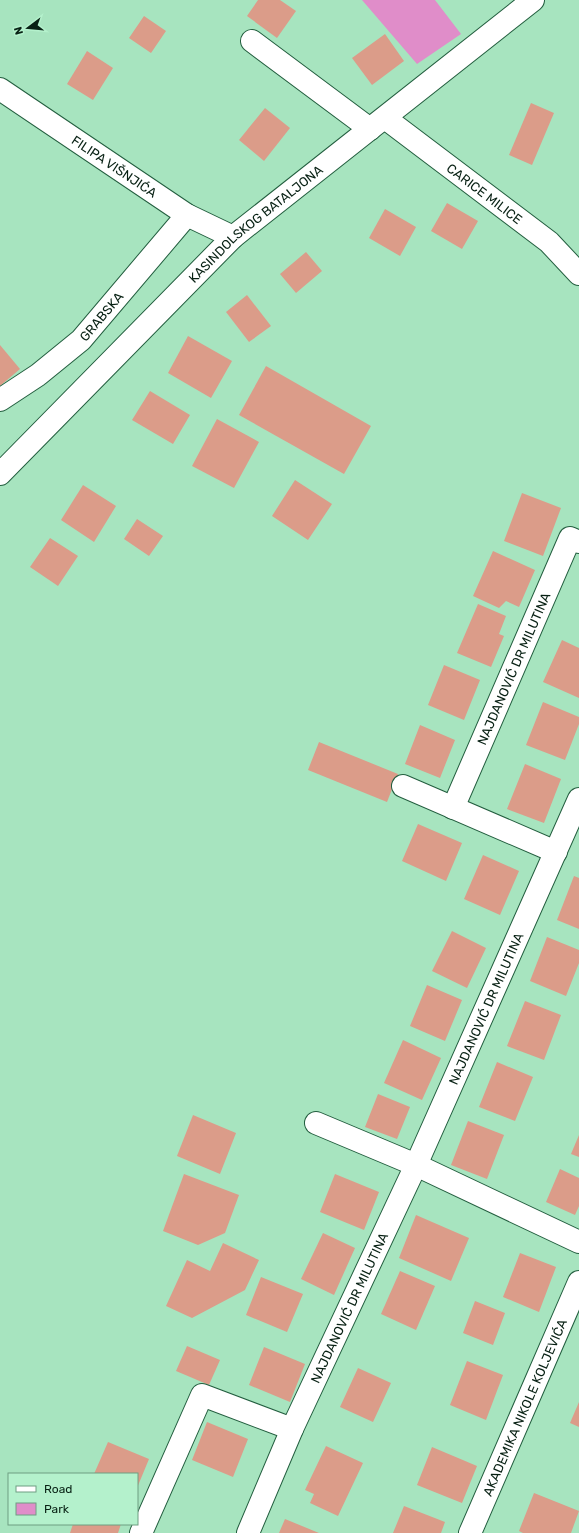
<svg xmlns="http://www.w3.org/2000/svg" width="579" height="1533" font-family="Rubik,sans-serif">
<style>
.green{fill:#e08dc9}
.building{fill:#db9c89}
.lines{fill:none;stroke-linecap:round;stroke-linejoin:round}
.minor-casing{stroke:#235e3f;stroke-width:24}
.minor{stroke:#fff;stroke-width:22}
.labels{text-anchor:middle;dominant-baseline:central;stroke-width:3.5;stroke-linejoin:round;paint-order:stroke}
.street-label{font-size:13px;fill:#082114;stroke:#b4f1cc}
</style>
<rect width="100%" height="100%" fill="#a7e4bf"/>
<polygon class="green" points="362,0 435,0 461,34 417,64"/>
<g class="building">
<polygon points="258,0 280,0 296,11 277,38 247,16"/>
<polygon points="144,16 166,31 151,53 129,38"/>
<polygon points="385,34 404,61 372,85 352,58"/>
<polygon points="87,51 113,68 93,100 67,84"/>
<polygon points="531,103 554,113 532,165 509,155"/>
<polygon points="265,108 290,128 264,161 239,140"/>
<polygon points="447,203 478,221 462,249 431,231"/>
<polygon points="385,209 416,227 400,256 369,238"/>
<polygon points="306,252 322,271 296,293 280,274"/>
<polygon points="247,295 271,326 249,342 226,312"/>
<polygon points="188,336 232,361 211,398 168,373"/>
<polygon points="0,345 20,369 0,386"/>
<polygon points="266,366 371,426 344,474 239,415"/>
<polygon points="150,391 190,415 173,444 132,420"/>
<polygon points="217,419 259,442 234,488 192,466"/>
<polygon points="295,480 332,504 308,540 272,516"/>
<polygon points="83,485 116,506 94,542 61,520"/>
<polygon points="522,493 561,508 543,556 504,541"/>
<polygon points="137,519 163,536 149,556 124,539"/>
<polygon points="50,538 78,556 58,586 30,567"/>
<polygon points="493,551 535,570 519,607 506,601 499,608 473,596"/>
<polygon points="478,604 506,616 499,634 504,636 491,667 457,653"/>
<polygon points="562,640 579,648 579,698 543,682"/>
<polygon points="444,665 480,680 464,720 428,705"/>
<polygon points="543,702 579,717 579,724 565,760 526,745"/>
<polygon points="420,725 455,740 440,778 405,764"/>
<polygon points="319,742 398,774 387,802 308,770"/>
<polygon points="525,764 561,779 544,823 507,809"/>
<polygon points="418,824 462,843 446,881 402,861"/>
<polygon points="483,855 519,871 500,915 464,899"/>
<polygon points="574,876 579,878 579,929 557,920"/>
<polygon points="452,931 486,948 467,988 432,971"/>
<polygon points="547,937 579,950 579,963 566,996 530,981"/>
<polygon points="427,985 462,1000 445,1041 410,1026"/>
<polygon points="525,1001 561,1015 544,1060 507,1046"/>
<polygon points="403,1040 441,1058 422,1100 384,1083"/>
<polygon points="497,1062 533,1077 515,1121 479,1107"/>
<polygon points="378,1094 410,1107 397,1139 365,1127"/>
<polygon points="193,1115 236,1133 220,1174 177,1156"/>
<polygon points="468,1121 504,1135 487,1179 451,1165"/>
<polygon points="579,1135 579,1157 571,1154"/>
<polygon points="560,1169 579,1178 579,1206 575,1215 546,1202"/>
<polygon points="184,1174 239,1195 225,1233 198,1245 163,1231"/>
<polygon points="335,1174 379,1192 364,1230 320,1212"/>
<polygon points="416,1215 469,1238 451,1281 399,1258"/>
<polygon points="323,1233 355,1248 334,1295 301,1279"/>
<polygon points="223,1243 259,1260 245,1290 192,1318 166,1306 187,1260 210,1271"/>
<polygon points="520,1253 556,1267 539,1312 503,1297"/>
<polygon points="400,1271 435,1286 416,1330 381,1314"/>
<polygon points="261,1277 303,1294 287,1332 246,1315"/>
<polygon points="475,1301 505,1313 493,1345 463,1333"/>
<polygon points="187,1346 220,1360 209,1385 176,1371"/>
<polygon points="264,1347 305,1364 290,1402 249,1385"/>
<polygon points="467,1361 503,1375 486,1420 450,1405"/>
<polygon points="358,1368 391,1383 373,1422 340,1407"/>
<polygon points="579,1402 579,1427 570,1423"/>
<polygon points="207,1422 248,1439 233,1477 192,1460"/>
<polygon points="108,1442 149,1459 137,1488 137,1474 94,1474"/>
<polygon points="326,1446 363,1463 338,1516 310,1503 314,1494 305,1490"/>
<polygon points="432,1447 477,1466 462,1503 417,1485"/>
<polygon points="534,1493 579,1511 571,1533 523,1533 519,1531"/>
<polygon points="404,1506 445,1522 441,1533 393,1533"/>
<polygon points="285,1519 319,1533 279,1533"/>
<polygon points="73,1524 121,1524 118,1533 70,1533"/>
</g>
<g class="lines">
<g class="minor-casing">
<g id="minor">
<polyline points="252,41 370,129"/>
<path id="s1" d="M0,89L187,215L233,237"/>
<path id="s2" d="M385,118L549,242L579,274"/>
<path id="s3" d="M0,400L38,375L81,340L187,215"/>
<path id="s4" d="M0,474L233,237L533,0"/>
<polyline points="403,786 556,852"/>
<path id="s5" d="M453,808L570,538L579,542"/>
<polyline points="316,1123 416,1165 579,1242"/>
<polyline points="141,1533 202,1395 292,1429"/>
<path id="s6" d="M248,1533L292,1429L416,1165L579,799"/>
<path id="s7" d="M470,1533L579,1282"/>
</g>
</g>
<use href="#minor" class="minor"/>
</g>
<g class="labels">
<g class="street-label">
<text stroke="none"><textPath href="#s1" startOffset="138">FILIPA VIŠNJIĆA</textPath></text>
<text stroke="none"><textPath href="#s2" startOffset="125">CARICE MILICE</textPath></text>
<text stroke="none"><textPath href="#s4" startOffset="358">KASINDOLSKOG BATALJONA</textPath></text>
<text stroke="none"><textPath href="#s3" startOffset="132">GRABSKA</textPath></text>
<text stroke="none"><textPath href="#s5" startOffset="152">NAJDANOVIĆ DR MILUTINA</textPath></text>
<text stroke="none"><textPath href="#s6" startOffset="576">NAJDANOVIĆ DR MILUTINA</textPath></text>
<text stroke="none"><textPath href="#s6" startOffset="247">NAJDANOVIĆ DR MILUTINA</textPath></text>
<text stroke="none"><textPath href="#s7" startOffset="137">AKADEMIKA NIKOLE KOLJEVIĆA</textPath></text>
</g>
</g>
<rect x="8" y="1473" width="130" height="52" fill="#b4f1cc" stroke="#6f9e82"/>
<rect x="16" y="1486" width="20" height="6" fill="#ffffff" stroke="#6f9e82"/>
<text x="44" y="1493" font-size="12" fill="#082114">Road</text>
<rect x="16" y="1503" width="20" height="12" fill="#e08dc9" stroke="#6f9e82"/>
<text x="44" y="1513" font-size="12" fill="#082114">Park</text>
<g transform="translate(28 28) rotate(254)" stroke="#b4f1cc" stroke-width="3" paint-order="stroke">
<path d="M0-3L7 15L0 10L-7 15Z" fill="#082114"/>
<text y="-6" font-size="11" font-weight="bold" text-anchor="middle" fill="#082114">N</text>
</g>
</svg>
